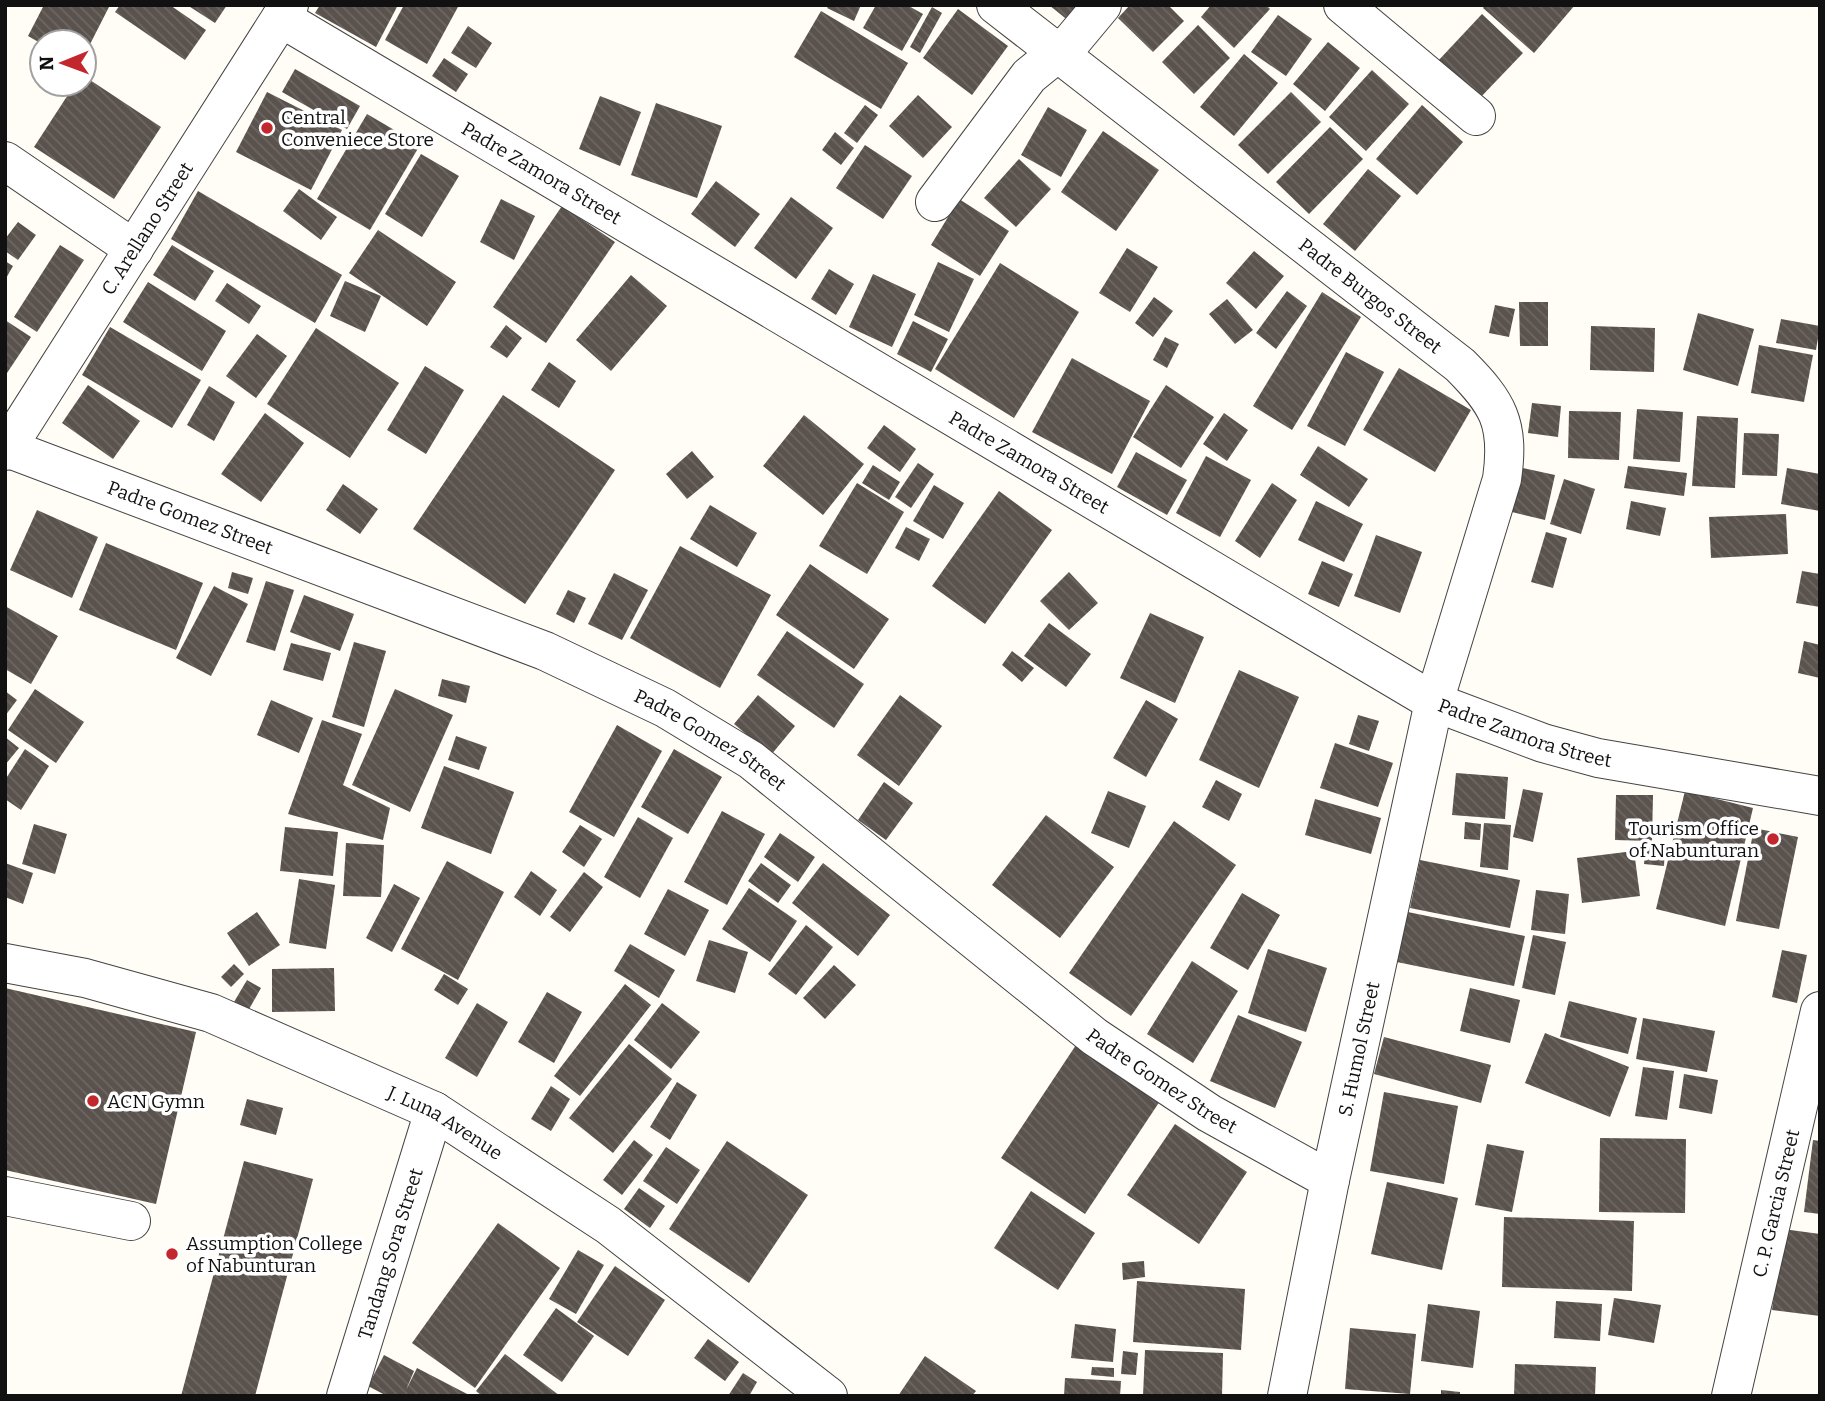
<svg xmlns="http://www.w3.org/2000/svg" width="1825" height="1401" font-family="Bitter,serif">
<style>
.building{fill:url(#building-back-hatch)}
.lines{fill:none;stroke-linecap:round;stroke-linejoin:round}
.minor-casing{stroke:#444;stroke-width:40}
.minor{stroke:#fff;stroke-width:38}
.poi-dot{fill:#c4262e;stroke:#fff;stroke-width:2.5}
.labels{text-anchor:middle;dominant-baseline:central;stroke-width:7;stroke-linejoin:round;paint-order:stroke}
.poi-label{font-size:19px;fill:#111;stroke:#fff;text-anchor:start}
.street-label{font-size:19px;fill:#111;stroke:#fff}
</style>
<defs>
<pattern id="building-back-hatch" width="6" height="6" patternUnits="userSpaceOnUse" patternTransform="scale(1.75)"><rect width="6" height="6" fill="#5a524d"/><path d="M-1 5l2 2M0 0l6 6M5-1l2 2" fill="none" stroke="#6d6662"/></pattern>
</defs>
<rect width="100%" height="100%" fill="#fffdf5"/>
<g class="building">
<polygon points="44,5 110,5 84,56 84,42 42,44 28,36"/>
<polygon points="120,5 170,5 206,30 185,60 115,12"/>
<polygon points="187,5 227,5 215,23"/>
<polygon points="320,5 398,5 376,47 315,13"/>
<polygon points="404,5 459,5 427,64 385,40"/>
<polygon points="829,5 861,5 854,21 827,8"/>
<polygon points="876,5 907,5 923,14 902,51 863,28"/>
<polygon points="1049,5 1083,5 1070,22"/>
<polygon points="1130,5 1168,5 1184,21 1153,52 1118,18"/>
<polygon points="1211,5 1266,5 1270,9 1234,48 1201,17"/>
<polygon points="1485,5 1575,5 1534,53 1483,8"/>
<polygon points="932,7 942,13 920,53 910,47"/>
<polygon points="958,9 1008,46 972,95 923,58"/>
<polygon points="821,11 908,63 881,109 794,57"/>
<polygon points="1482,14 1523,53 1478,100 1437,62"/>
<polygon points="1278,15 1312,39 1286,76 1251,52"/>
<polygon points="1198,25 1230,58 1194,94 1162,62"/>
<polygon points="468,26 492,43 476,68 451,53"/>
<polygon points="1328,42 1360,68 1325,111 1293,84"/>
<polygon points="1244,54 1278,83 1234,136 1200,107"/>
<polygon points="444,58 468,74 456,92 432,76"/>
<polygon points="295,69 360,106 347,129 282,92"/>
<polygon points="1372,70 1409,104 1366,151 1329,117"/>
<polygon points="84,76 161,127 114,199 34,147 75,84 84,84"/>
<polygon points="267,92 342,130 311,190 236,152"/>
<polygon points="1291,92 1321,122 1268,174 1238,145"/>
<polygon points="918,95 952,127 923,158 889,126"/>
<polygon points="600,96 641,112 620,166 579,149"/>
<polygon points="656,103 722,126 697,198 631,175"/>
<polygon points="865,105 878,115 857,143 844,133"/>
<polygon points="1422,105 1463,142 1417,195 1376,159"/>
<polygon points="1048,107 1087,130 1061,177 1021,155"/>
<polygon points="367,114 420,145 370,230 317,199"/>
<polygon points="1330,127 1363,159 1309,214 1276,182"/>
<polygon points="1103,131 1159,170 1116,231 1061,192"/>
<polygon points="835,132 854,148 841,165 822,150"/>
<polygon points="865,145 912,176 883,219 836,188"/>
<polygon points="421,154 459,176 422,237 385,214"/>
<polygon points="1019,159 1051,189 1016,227 984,198"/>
<polygon points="1368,169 1401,196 1355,251 1323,224"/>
<polygon points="716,181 760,214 735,247 691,214"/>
<polygon points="299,189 337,217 321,240 283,211"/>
<polygon points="198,191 342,275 315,323 171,239"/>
<polygon points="791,197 833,228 796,279 754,248"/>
<polygon points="501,199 535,216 514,260 480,242"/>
<polygon points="959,199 1009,231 980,276 931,245"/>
<polygon points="562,206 615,242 546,343 493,307"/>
<polygon points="18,222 36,235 18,260 5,251 5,239"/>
<polygon points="378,230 456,282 427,326 349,273"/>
<polygon points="60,245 84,260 37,332 14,317"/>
<polygon points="172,245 214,271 195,301 153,275"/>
<polygon points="1127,248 1158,267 1130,312 1099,293"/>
<polygon points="1254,251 1284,276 1256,309 1226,283"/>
<polygon points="5,261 13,266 5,280"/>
<polygon points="938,262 974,279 949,332 914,315"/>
<polygon points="1000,263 1079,312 1014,418 935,369"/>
<polygon points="829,269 854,284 836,315 811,299"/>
<polygon points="873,274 916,294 892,347 849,327"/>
<polygon points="631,275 667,306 611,371 576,340"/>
<polygon points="345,281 381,296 365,332 330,316"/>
<polygon points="148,282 226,331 202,371 123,322"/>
<polygon points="227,283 261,306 249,324 215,301"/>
<polygon points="1287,291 1307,306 1276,349 1256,333"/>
<polygon points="1322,292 1361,317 1292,430 1253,406"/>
<polygon points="1154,297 1173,311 1153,337 1135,323"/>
<polygon points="1227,299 1253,330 1235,344 1209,314"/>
<polygon points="1519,302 1548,302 1548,346 1520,346"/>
<polygon points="1495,305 1515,309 1509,337 1489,333"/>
<polygon points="1698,313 1754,329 1738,386 1683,370"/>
<polygon points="1781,319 1820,326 1816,350 1776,343"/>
<polygon points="5,320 31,337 7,373 5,372"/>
<polygon points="913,321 948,339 931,372 897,354"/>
<polygon points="506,325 522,338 507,358 490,347"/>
<polygon points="1591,326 1655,328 1654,372 1590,370"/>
<polygon points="110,327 201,380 172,428 82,375"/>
<polygon points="316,328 399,383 350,458 267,404"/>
<polygon points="257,334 287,356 256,398 226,376"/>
<polygon points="1165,337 1179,344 1167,368 1153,360"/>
<polygon points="1759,345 1813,355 1804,402 1751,393"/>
<polygon points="1346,352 1384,372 1345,446 1307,426"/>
<polygon points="1072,358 1150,401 1112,474 1032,432"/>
<polygon points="549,362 576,381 559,408 531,390"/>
<polygon points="425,366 464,390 426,454 387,430"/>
<polygon points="1399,368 1471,410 1435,472 1363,430"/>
<polygon points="88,385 140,421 113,459 62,423"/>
<polygon points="1166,385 1214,417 1181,468 1133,437"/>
<polygon points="209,386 235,402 214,441 187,425"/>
<polygon points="503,395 615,470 525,604 413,529"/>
<polygon points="1532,403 1561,406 1558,437 1528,433"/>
<polygon points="1637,409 1683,412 1680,462 1633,459"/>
<polygon points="1569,411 1621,412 1619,460 1568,458"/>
<polygon points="265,413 304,443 261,502 221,474"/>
<polygon points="1224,413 1248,430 1227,461 1203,444"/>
<polygon points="804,415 864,464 823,515 763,466"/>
<polygon points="1697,416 1738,418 1735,488 1692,486"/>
<polygon points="884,425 916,449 900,472 867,448"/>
<polygon points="1744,433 1779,434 1777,476 1742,475"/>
<polygon points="1318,446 1368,479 1349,507 1300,475"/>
<polygon points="692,451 714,477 687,499 666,474"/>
<polygon points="1136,452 1187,480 1167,515 1117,487"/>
<polygon points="1206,456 1251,480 1220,537 1176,513"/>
<polygon points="918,463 934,474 911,508 895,497"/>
<polygon points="873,465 900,482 889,500 862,483"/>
<polygon points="1628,466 1687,473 1684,496 1624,488"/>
<polygon points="1523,468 1555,475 1545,520 1512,512"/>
<polygon points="1787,468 1820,474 1820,511 1781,504"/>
<polygon points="1564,479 1595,489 1581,534 1550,524"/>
<polygon points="857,483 904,512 867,574 819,546"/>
<polygon points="1272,483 1297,500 1260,558 1235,541"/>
<polygon points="343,484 378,509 360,534 326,510"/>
<polygon points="934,485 964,503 943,539 913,521"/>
<polygon points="999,491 1052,530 985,624 932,586"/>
<polygon points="1316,501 1363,524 1344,562 1298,540"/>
<polygon points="1631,501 1666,508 1660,536 1626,529"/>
<polygon points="710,505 757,533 737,567 690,539"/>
<polygon points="37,510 98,537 72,598 10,570"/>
<polygon points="1786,514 1788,554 1711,558 1709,517"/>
<polygon points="906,527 930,539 919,561 895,548"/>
<polygon points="1546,532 1567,538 1553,588 1531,582"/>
<polygon points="1376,535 1422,552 1400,613 1354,596"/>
<polygon points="106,543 203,583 176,650 79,610"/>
<polygon points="680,546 771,595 720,688 630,638"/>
<polygon points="1322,561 1353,574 1339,607 1308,594"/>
<polygon points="810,564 889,619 854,669 776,615"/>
<polygon points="1802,571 1820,574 1820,607 1796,603"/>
<polygon points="232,572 253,578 248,594 228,588"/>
<polygon points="1069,572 1098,603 1069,630 1040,601"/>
<polygon points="614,573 648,590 622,640 588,624"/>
<polygon points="266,581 294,590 275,651 246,642"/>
<polygon points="214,586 248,604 211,676 176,658"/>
<polygon points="568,590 586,598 574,623 556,614"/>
<polygon points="304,595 354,614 340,651 290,632"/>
<polygon points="5,606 58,636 31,684 5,669"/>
<polygon points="1150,613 1204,637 1175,703 1120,678"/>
<polygon points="1049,623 1091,654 1066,687 1024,656"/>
<polygon points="787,631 864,684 834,728 757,675"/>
<polygon points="1804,641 1820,645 1820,678 1798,673"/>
<polygon points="354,642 386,651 364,727 332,717"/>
<polygon points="291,643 331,653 323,681 283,670"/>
<polygon points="1012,651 1034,668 1022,682 1002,665"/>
<polygon points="1239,670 1299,697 1259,788 1199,760"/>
<polygon points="442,679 470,686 466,703 438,696"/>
<polygon points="35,689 84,722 56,763 8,730"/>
<polygon points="395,689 453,715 410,812 352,785"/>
<polygon points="5,691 17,700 5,716"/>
<polygon points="758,695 795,726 771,755 734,724"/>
<polygon points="900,695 942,726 899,786 857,755"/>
<polygon points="271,700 313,718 299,753 257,735"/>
<polygon points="1146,700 1178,719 1146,777 1113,758"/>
<polygon points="1358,715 1379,721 1369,751 1349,744"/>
<polygon points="322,720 362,734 343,785 390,808 383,840 288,814"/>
<polygon points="617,725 662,751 614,837 569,812"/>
<polygon points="456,736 487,747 479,770 448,760"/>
<polygon points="5,737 19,748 5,765"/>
<polygon points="1335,743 1393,763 1378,807 1320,788"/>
<polygon points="25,749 49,766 21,810 5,799 5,780"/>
<polygon points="674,749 722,777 688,834 641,807"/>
<polygon points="444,766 514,792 491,854 421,828"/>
<polygon points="1456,773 1508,777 1505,819 1452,815"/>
<polygon points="1216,780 1242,794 1229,821 1202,807"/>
<polygon points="884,782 913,803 886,840 858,820"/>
<polygon points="1523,789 1543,793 1533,842 1513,837"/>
<polygon points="1108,791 1146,806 1129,848 1091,833"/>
<polygon points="1685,791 1753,808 1725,926 1656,909"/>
<polygon points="1616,795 1653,795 1652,841 1615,840"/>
<polygon points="1315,799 1381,818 1371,854 1305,835"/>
<polygon points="722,811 765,834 727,905 684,882"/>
<polygon points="1046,815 1114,867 1060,938 992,885"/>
<polygon points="638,817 673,838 640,898 604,877"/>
<polygon points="1174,821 1236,865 1131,1016 1069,973"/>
<polygon points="1465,822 1481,824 1480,840 1464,839"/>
<polygon points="1484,823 1511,825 1508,870 1480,867"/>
<polygon points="34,824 67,834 55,874 22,864"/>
<polygon points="580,825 602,839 584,867 562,852"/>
<polygon points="285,827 338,832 333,876 280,871"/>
<polygon points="1754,828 1798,837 1779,929 1736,921"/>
<polygon points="780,833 815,857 798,882 764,857"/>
<polygon points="346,843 384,845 381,897 343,896"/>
<polygon points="1646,845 1665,846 1664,866 1644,864"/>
<polygon points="1634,851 1640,896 1582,903 1577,858"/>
<polygon points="1420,860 1520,880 1510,928 1410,908"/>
<polygon points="447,861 504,892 458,980 401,949"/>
<polygon points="5,863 33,873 23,904 5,897"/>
<polygon points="761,863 791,885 778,903 748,881"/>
<polygon points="823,863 890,915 858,956 792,903"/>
<polygon points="531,871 557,890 540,916 514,897"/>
<polygon points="584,872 603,887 570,932 550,917"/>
<polygon points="299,879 335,885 326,949 289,943"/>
<polygon points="394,884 420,898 392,952 366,938"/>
<polygon points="749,888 797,921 770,962 722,929"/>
<polygon points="668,889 709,910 685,956 644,934"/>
<polygon points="1536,890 1569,894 1565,934 1531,930"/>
<polygon points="1242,893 1280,915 1248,970 1210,948"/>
<polygon points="1398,910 1525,936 1514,986 1387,960"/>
<polygon points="257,912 280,945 249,966 227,933"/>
<polygon points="806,925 833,947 796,995 768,974"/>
<polygon points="1533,935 1566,942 1555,995 1522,988"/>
<polygon points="709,940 748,952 735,993 696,981"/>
<polygon points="630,944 675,970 659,998 614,971"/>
<polygon points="1268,949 1327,968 1306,1032 1248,1013"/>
<polygon points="1782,950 1807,955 1797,1003 1772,997"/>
<polygon points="1192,961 1238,991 1193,1063 1147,1034"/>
<polygon points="234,964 244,974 231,987 221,977"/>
<polygon points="834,965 856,985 825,1019 803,998"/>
<polygon points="334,968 335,1011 272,1012 272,969"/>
<polygon points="444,974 468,989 458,1005 434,990"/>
<polygon points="247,980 261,988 248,1011 234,1002"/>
<polygon points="625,984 651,1005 580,1096 554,1076"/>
<polygon points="5,988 196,1032 156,1204 5,1170"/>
<polygon points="1470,988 1520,1000 1510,1043 1460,1031"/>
<polygon points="547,992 582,1012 554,1063 518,1042"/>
<polygon points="1569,1001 1637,1018 1628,1054 1560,1037"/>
<polygon points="477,1003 508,1022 477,1077 445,1058"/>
<polygon points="662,1003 700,1032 671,1069 634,1040"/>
<polygon points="1238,1015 1302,1042 1275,1108 1210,1081"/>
<polygon points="1643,1018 1715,1031 1707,1072 1636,1059"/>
<polygon points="1545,1033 1629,1067 1610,1117 1525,1083"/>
<polygon points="1384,1037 1491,1065 1481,1103 1374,1074"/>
<polygon points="629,1044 672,1079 613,1153 569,1118"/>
<polygon points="1076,1045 1160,1101 1085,1214 1001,1158"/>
<polygon points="1643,1067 1674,1071 1667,1120 1635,1116"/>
<polygon points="1684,1074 1718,1080 1712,1114 1679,1108"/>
<polygon points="677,1082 697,1095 670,1140 650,1127"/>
<polygon points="551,1086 570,1099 551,1131 531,1119"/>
<polygon points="1384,1092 1458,1106 1444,1184 1370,1171"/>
<polygon points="247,1099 283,1108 276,1135 240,1125"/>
<polygon points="1175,1124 1247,1172 1199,1244 1127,1195"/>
<polygon points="1600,1138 1686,1139 1685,1213 1599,1212"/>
<polygon points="634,1140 653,1155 622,1195 603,1180"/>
<polygon points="1813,1140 1820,1141 1820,1214 1804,1212"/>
<polygon points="727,1141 808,1195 749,1283 669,1229"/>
<polygon points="1487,1144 1524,1151 1512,1212 1475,1205"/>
<polygon points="666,1147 700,1170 677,1204 643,1181"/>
<polygon points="244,1161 313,1179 255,1396 181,1396"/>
<polygon points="1387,1182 1458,1198 1442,1270 1371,1254"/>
<polygon points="639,1188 665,1206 650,1228 624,1209"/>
<polygon points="1031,1191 1095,1233 1058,1290 994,1248"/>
<polygon points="1504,1217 1634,1221 1632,1291 1502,1287"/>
<polygon points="498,1223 560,1268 475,1388 412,1343"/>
<polygon points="1783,1229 1820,1234 1820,1316 1772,1310"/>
<polygon points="578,1250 604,1265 576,1314 549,1299"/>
<polygon points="1144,1261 1145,1277 1123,1280 1122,1263"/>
<polygon points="615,1266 665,1300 628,1356 577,1322"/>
<polygon points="1137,1281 1245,1289 1241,1350 1133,1342"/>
<polygon points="1614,1298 1661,1305 1654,1343 1608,1335"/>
<polygon points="1556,1301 1602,1304 1600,1341 1554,1338"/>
<polygon points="1428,1304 1480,1311 1473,1368 1421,1361"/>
<polygon points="556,1308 594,1336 562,1382 523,1355"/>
<polygon points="1075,1324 1116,1329 1113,1362 1071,1358"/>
<polygon points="1350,1328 1416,1334 1410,1394 1345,1389"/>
<polygon points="708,1339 739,1362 725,1381 694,1358"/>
<polygon points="1145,1350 1223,1353 1222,1396 1143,1396"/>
<polygon points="1123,1351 1138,1353 1136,1375 1121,1374"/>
<polygon points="505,1354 560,1396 482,1396 476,1391"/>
<polygon points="384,1355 414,1371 406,1390 417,1368 471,1396 387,1396 368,1386"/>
<polygon points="925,1356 976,1391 972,1396 898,1396"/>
<polygon points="1515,1364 1596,1367 1595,1396 1514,1396"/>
<polygon points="1092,1367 1114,1368 1114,1377 1091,1375"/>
<polygon points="743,1373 757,1382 749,1396 728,1396"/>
<polygon points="1065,1378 1121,1381 1120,1396 1064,1396"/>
<polygon points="1441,1390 1460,1392 1460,1396 1441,1396"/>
</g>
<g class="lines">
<g class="minor-casing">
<g id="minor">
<path id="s1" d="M996,5L1460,365C1498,403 1510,423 1502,479L1434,702L1330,1180L1287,1396"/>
<polyline points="1343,5 1476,116"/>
<path id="s2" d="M281,18L1434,702L1543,743L1598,758L1820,796"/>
<polyline points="5,161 134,249"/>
<polyline points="935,202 1029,76 1072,41 1102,5"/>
<path id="s3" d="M7,448L545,651L665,708L751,760L1095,1037L1209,1113L1330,1180"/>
<path id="s4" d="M5,451L289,5"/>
<path id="s5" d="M5,963L85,978L211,1013L434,1111L608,1225L828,1396"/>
<polyline points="5,1196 131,1221"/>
<path id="s6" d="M346,1396L434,1111"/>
<path id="s7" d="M1731,1396L1820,1011"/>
</g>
</g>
<use href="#minor" class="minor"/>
</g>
<g class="poi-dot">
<circle cx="267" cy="128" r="7"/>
<circle cx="1773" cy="839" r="7"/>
<circle cx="93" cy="1101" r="7"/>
<circle cx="172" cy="1254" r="7"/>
</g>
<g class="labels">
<g class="poi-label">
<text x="281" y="117">Central<tspan x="281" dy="22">Conveniece Store</tspan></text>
<text x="1759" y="828" text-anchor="end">Tourism Office<tspan x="1759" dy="22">of Nabunturan</tspan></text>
<text x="107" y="1101">ACN Gymn</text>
<text x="186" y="1243">Assumption College<tspan x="186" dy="22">of Nabunturan</tspan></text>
</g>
<g class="street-label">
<text stroke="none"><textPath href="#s2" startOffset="303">Padre Zamora Street</textPath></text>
<text stroke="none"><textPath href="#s4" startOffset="264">C. Arellano Street</textPath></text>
<text stroke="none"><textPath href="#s1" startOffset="474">Padre Burgos Street</textPath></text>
<text stroke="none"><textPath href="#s2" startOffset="870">Padre Zamora Street</textPath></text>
<text stroke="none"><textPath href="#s3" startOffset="196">Padre Gomez Street</textPath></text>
<text stroke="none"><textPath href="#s2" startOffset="1437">Padre Zamora Street</textPath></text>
<text stroke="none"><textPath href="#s3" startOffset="763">Padre Gomez Street</textPath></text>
<text transform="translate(1359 1049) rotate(-78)">S. Humol Street</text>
<text stroke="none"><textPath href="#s3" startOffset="1330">Padre Gomez Street</textPath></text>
<text stroke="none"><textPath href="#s5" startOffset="471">J. Luna Avenue</textPath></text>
<text stroke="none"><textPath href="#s7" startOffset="198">C. P. Garcia Street</textPath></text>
<text stroke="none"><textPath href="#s6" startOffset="149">Tandang Sora Street</textPath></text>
</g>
</g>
<rect width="1825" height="1401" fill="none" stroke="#111111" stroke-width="14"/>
<g transform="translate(63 63) rotate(269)"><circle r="33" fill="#ffffff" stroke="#a0a0a0" stroke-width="2"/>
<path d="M0-5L12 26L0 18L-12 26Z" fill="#c4262e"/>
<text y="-10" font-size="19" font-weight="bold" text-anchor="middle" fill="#111111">N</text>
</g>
</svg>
